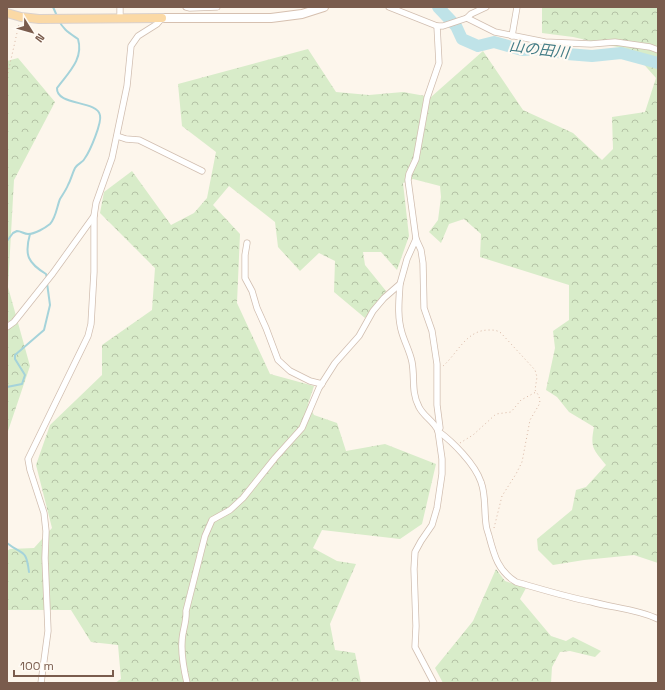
<svg xmlns="http://www.w3.org/2000/svg" width="665" height="690" font-family="'Space Grotesk','Noto Sans JP',sans-serif">
<style>
.forest{fill:url(#forest-crowns)}
.lines{fill:none;stroke-linecap:round;stroke-linejoin:round}
.stream{stroke:#a5d3da;stroke-width:2}
.river{stroke:#bfe3e8;stroke-width:12}
.street-casing{stroke:#d1beb0;stroke-width:7}
.secondary-casing{stroke:#d6c0b0;stroke-width:10}
.primary-casing{stroke:#dad1cd;stroke-width:10}
.path{stroke:#d9b8a5;stroke-width:1;stroke-dasharray:1 3;stroke-linecap:butt}
.street{stroke:#fff;stroke-width:5.5}
.secondary{stroke:#fff;stroke-width:8}
.primary{stroke:#fbd9a5;stroke-width:8}
.labels{text-anchor:middle;dominant-baseline:central;stroke-width:4;stroke-linejoin:round;paint-order:stroke}
.water-label{font-size:15px;font-style:italic;fill:#437c86;stroke:#fffaf3}
</style>
<defs>
<pattern id="forest-crowns" width="20" height="18" patternUnits="userSpaceOnUse"><rect width="20" height="18" fill="#d8ecc9"/><path d="M2 6a3 3 0 1 1 6 0M12 15a3 3 0 1 1 6 0" fill="none" stroke="#b4c2a5"/></pattern>
</defs>
<rect width="100%" height="100%" fill="#fdf6ec"/>
<g class="forest">
<path d="M542,7H658V563L634,555L584,560L553,565L538,550L537,539L572,510L576,490L586,487L606,465C593,449 590,448 594,427L569,412L557,397L546,390L555,348L553,331L569,320V285L480,257L481,234L464,219L449,224L441,243L429,232L438,220L441,197L440,186L413,179L403,183L409,236L397,270L381,252H363L365,265L386,291L365,318L334,292L335,261L319,253L300,271L278,247L275,222L229,186L213,205L240,234L237,303L270,374L314,386L308,404L314,415L337,423L346,451L385,444L436,464L422,524L400,539L322,530L313,548L337,561L356,564L330,624L335,650L355,653L361,683H115L121,679L118,645L91,642L71,610H7V551L10,549L34,548L52,528L36,465L50,425L102,375V345L152,310L155,268L100,213L104,192L132,171L171,225L194,213L207,198L216,152L182,126L178,84L308,49L336,92L369,95L403,92L431,97L483,51L523,110L573,133L602,160L613,149L612,117L645,112L656,78L631,50L573,37L542,33Z"/>
<polygon points="18,58 55,102 14,180 8,287 30,366 7,434 7,61"/>
<polygon points="496,569 505,581 526,588 520,599 551,636 566,641 573,637 601,651 595,657 570,651 560,652 552,667 551,683 443,683 435,668 473,621"/>
</g>
<g class="lines">
<g class="stream">
<polyline points="53,7 57,16"/>
<path d="M30,234C24,255 28,263 46,274L47,278"/>
<path d="M7,241L13,233L17,231C21,231 24,234 28,234C35,234 45,228 50,224C56,218 57,206 60,199C63,194 66,190 68,185C71,180 72,174 75,168C78,163 83,163 85,158C90,151 102,123 100,115C97,100 56,106 57,88C68,73 84,59 78,39C71,34 62,29 59,20"/>
<polyline points="7,387 22,384 25,375 15,359 15,355 44,330 50,305 47,283"/>
<path d="M7,543C23,556 26,548 29,572"/>
</g>
<polyline class="river" points="438,7 456,26 462,39 478,46 494,42 522,50 543,49 567,54 592,56 621,53 658,63"/>
<g class="street-casing">
<g id="street">
<polyline points="120,7 120,18"/>
<polyline points="186,7 190,8 217,7"/>
<polyline points="389,7 437,26 443,26 467,18 495,32 545,42 591,44 615,42 650,47 658,50"/>
<polyline points="467,18 471,14 486,7"/>
<path d="M437,26L439,63L427,98L416,159L409,174L408,180L416,239L421,250L423,263L424,308L432,331L437,364V405L440,428L438,431C453,442 475,464 481,482C486,495 484,510 486,524C486,528 488,532 489,536C494,555 498,571 516,582C541,589 566,597 592,602C614,608 637,609 658,619"/>
<polyline points="512,36 517,7"/>
<polyline points="117,136 126,139 139,140 202,171"/>
<polyline points="247,243 245,255 245,278 252,291 257,308 266,328 278,360 290,371 310,381 322,384"/>
<path d="M400,284C399,300 397,317 402,333C405,343 410,352 412,362C415,378 411,392 419,407C424,417 434,421 438,431L442,459V474L437,508L432,525L421,541L415,552L414,569L416,626L415,647L434,683"/>
<polyline points="7,327 14,322 53,273 94,216"/>
<polyline points="41,683 48,631 45,558 46,531 44,513 30,470 28,459 88,336 91,324 94,272 94,216 96,203 112,158 127,86 131,46 138,36 157,24 162,18"/>
<path d="M187,683C184,670 181,656 182,642C182,631 187,622 186,611L205,536L212,520L230,510L243,498L275,458L302,428L319,388L335,363L359,336L373,311L384,298L400,284L407,259L416,239"/>
</g>
</g>
<g class="secondary-casing">
<polyline id="secondary" points="162,18 271,18 302,14 324,7"/>
</g>
<g class="primary-casing">
<polyline id="primary" points="7,13 21,17 39,19 162,18"/>
</g>
<g class="path">
<polyline points="7,77 19,24"/>
<path d="M443,366C458,353 466,330 489,330C493,330 497,330 501,333L535,370L537,377L535,390L539,396L540,403L530,420L522,462L516,474L502,496L494,528"/>
<polyline points="460,443 473,435 496,414 511,412 521,400 536,392"/>
</g>
<use href="#street" class="street"/>
<use href="#secondary" class="secondary"/>
<use href="#primary" class="primary"/>
</g>
<g class="labels">
<g class="water-label">
<text transform="translate(539 49) rotate(7)">山の田川</text>
</g>
</g>
<rect width="665" height="690" fill="none" stroke="#7a5c4d" stroke-width="16"/>
<g transform="translate(32 32) rotate(127)" stroke="#fffaf3" stroke-width="3" paint-order="stroke">
<path d="M0-3L7 15L0 10L-7 15Z" fill="#7a5c4d"/>
<text y="-6" font-size="11" font-weight="bold" text-anchor="middle" fill="#7a5c4d">N</text>
</g>
<path d="M14 670v6h99v-6" fill="none" stroke="#7a5c4d" stroke-width="2"/>
<text x="20" y="670" font-size="12" fill="#7a5c4d" stroke="#fffaf3" stroke-width="3" paint-order="stroke">100 m</text>
</svg>
